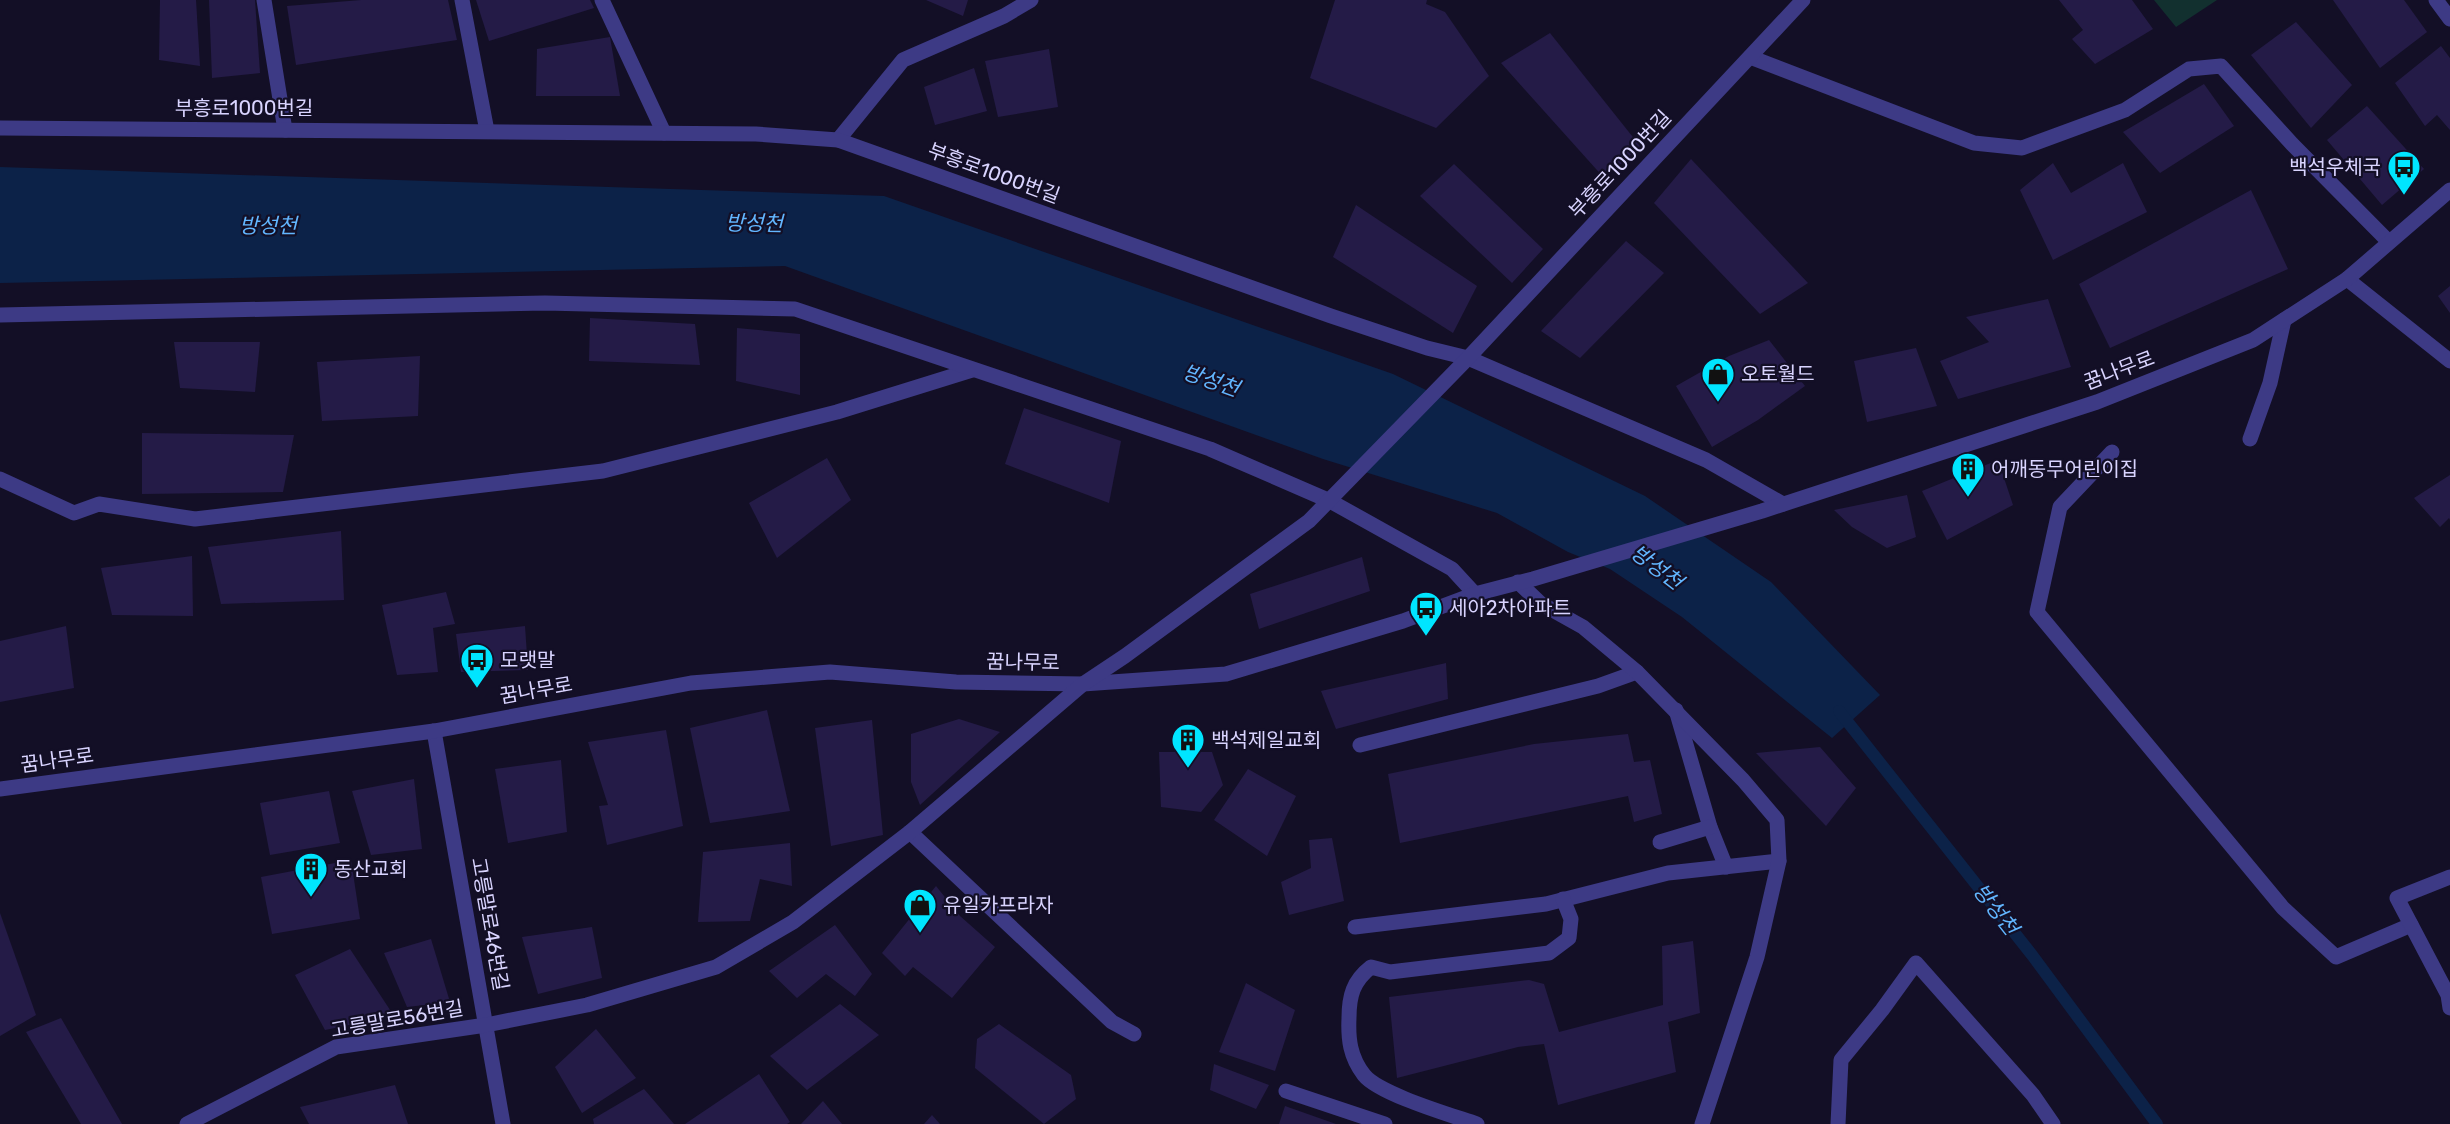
<svg xmlns="http://www.w3.org/2000/svg" width="2450" height="1124" font-family="Rubik,'Noto Sans KR',sans-serif">
<style>
.green{fill:#12302f}
.water{fill:#0c2248}
.lines{fill:none;stroke-linecap:round;stroke-linejoin:round}
.stream{stroke:#0c2248;stroke-width:12}
.building{fill:#241b47}
.lane{stroke:#3d3a85;stroke-width:15}
.street{stroke:#3d3a85;stroke-width:15}
.labels{text-anchor:middle;dominant-baseline:central;stroke-width:4.5;stroke-linejoin:round;paint-order:stroke}
.street-label{font-size:20px;fill:#d9d4ff;stroke:#130f26}
.poi-label{font-size:20px;fill:#d9d4ff;stroke:#130f26;text-anchor:start}
.water-label{font-size:21px;font-style:italic;fill:#62b6ff;stroke:#130f26}
</style>
<rect width="100%" height="100%" fill="#130f26"/>
<polygon class="green" points="2154,0 2217,0 2176,27"/>
<polygon class="water" points="0,167 884,196 1393,374 1645,496 1771,582 1880,695 1832,738 1682,617 1610,569 1568,552 1497,513 1323,459 785,266 0,283"/>
<g class="lines">
<polyline class="stream" points="1839,711 2032,955 2157,1124"/>
</g>
<g class="building">
<polygon points="160,0 196,0 200,66 159,60"/>
<polygon points="209,0 255,0 260,73 212,78"/>
<polygon points="361,0 448,0 457,40 296,65 287,6"/>
<polygon points="476,0 590,0 594,8 489,41"/>
<polygon points="926,0 968,0 963,16"/>
<polygon points="1335,0 1427,0 1426,4 1445,12 1489,76 1436,128 1310,78"/>
<polygon points="2059,0 2132,0 2153,29 2095,64 2072,39 2083,30"/>
<polygon points="2333,0 2404,0 2427,32 2380,68"/>
<polygon points="2296,22 2352,85 2311,128 2251,55"/>
<polygon points="1550,33 1640,146 1605,179 1501,63"/>
<polygon points="610,37 620,96 536,96 537,49"/>
<polygon points="2441,46 2450,58 2450,130 2437,115 2425,126 2395,83"/>
<polygon points="1049,49 1058,107 998,117 985,61"/>
<polygon points="974,68 987,111 935,125 924,87"/>
<polygon points="2204,84 2234,126 2160,173 2123,132"/>
<polygon points="2367,106 2424,169 2382,205 2327,140"/>
<polygon points="1691,159 1808,283 1760,314 1654,203"/>
<polygon points="2053,163 2071,193 2123,163 2147,212 2053,260 2020,190"/>
<polygon points="1454,164 1543,249 1512,283 1420,196"/>
<polygon points="2251,190 2288,269 2110,348 2079,284"/>
<polygon points="1356,205 1477,286 1453,333 1333,257"/>
<polygon points="1626,241 1664,273 1580,358 1541,331"/>
<polygon points="2450,286 2450,313 2438,296"/>
<polygon points="2048,299 2071,367 1958,399 1940,361 1989,342 1966,317"/>
<polygon points="590,318 695,324 700,365 589,361"/>
<polygon points="737,328 800,334 800,395 736,381"/>
<polygon points="1769,340 1805,386 1758,420 1712,447 1676,386 1729,356"/>
<polygon points="174,342 260,342 255,392 180,388"/>
<polygon points="1916,348 1937,406 1867,422 1854,361"/>
<polygon points="420,356 418,416 322,421 317,362"/>
<polygon points="1024,408 1121,441 1109,503 1005,464"/>
<polygon points="142,433 294,435 283,492 142,494"/>
<polygon points="827,458 851,500 777,558 749,503"/>
<polygon points="1998,460 2013,505 1947,540 1922,491"/>
<polygon points="2450,475 2450,520 2449,518 2440,527 2414,498"/>
<polygon points="1907,495 1916,537 1887,548 1852,527 1834,510"/>
<polygon points="341,531 344,600 221,604 208,547"/>
<polygon points="192,556 193,616 112,615 101,568"/>
<polygon points="1362,557 1370,591 1259,629 1250,594"/>
<polygon points="446,592 455,624 433,628 438,672 397,675 382,605"/>
<polygon points="66,626 74,688 0,702 0,641"/>
<polygon points="525,626 528,670 461,672 456,634"/>
<polygon points="1446,663 1448,699 1336,729 1321,691"/>
<polygon points="767,710 790,811 710,823 690,728"/>
<polygon points="959,719 1000,732 920,805 911,782 911,734"/>
<polygon points="872,720 883,835 831,846 815,728"/>
<polygon points="666,730 683,826 607,845 599,806 608,805 588,742"/>
<polygon points="1628,734 1634,762 1650,760 1662,814 1634,822 1628,796 1400,843 1388,774 1534,744"/>
<polygon points="1820,747 1856,788 1826,826 1756,753"/>
<polygon points="1159,752 1212,752 1223,785 1201,812 1161,807"/>
<polygon points="561,760 567,832 508,843 495,769"/>
<polygon points="1248,769 1296,796 1267,856 1214,820"/>
<polygon points="414,779 422,849 371,855 352,791"/>
<polygon points="329,791 340,843 270,855 260,803"/>
<polygon points="1332,838 1344,901 1289,915 1281,882 1311,868 1309,840"/>
<polygon points="790,843 792,886 760,879 750,921 698,922 703,852"/>
<polygon points="351,860 360,919 272,934 261,877"/>
<polygon points="936,886 960,916 995,947 952,998 913,967 905,976 882,953"/>
<polygon points="0,913 36,1015 0,1036"/>
<polygon points="835,925 872,974 855,996 826,974 797,998 769,971"/>
<polygon points="592,927 602,978 538,994 522,937"/>
<polygon points="431,939 450,1002 407,1007 384,953"/>
<polygon points="1693,941 1700,1013 1668,1022 1676,1072 1558,1105 1544,1044 1518,1047 1397,1078 1389,997 1529,980 1544,984 1559,1032 1663,1005 1662,946"/>
<polygon points="350,949 394,1016 325,1030 295,975"/>
<polygon points="1246,983 1295,1010 1275,1071 1219,1052"/>
<polygon points="840,1004 879,1035 807,1090 770,1056"/>
<polygon points="61,1018 122,1124 81,1124 26,1032"/>
<polygon points="999,1024 1071,1075 1076,1099 1044,1124 975,1068 977,1039"/>
<polygon points="596,1029 636,1078 582,1113 555,1067"/>
<polygon points="1214,1064 1269,1085 1256,1109 1210,1090"/>
<polygon points="759,1074 790,1122 787,1124 685,1124"/>
<polygon points="395,1085 408,1124 309,1124 300,1107"/>
<polygon points="644,1089 674,1124 594,1124 593,1119"/>
<polygon points="823,1101 842,1124 801,1124"/>
<polygon points="1285,1106 1336,1124 1279,1124"/>
<polygon points="932,1115 940,1124 924,1124"/>
</g>
<g class="lines">
<g class="lane">
<polyline points="264,0 285,130"/>
<polyline points="462,0 487,131"/>
<polyline points="602,0 664,133"/>
<polyline points="2436,0 2450,19"/>
<polyline points="1750,57 1974,143 2022,148 2125,110 2189,69 2221,66 2292,144 2389,242"/>
<polyline points="838,140 903,60 1004,16 1031,0"/>
<polyline points="2347,279 2450,361"/>
<polyline points="2250,439 2270,383 2284,320"/>
<polyline points="2112,452 2060,507 2037,612 2283,908 2336,957 2411,925"/>
<polyline points="0,479 74,513 99,504 195,519 603,471 837,412 972,370"/>
<polyline points="1676,710 1710,827 1726,867"/>
<polyline points="1360,745 1598,686 1637,672"/>
<polyline points="910,832 1112,1022 1134,1034"/>
<polyline points="1660,842 1710,827"/>
<polyline points="2450,877 2397,898 2448,995 2450,1008"/>
<polyline points="1355,927 1546,904 1668,873 1779,861"/>
<polyline points="1286,1091 1385,1124"/>
<path d="M1477,1124C1451,1115 1379,1094 1364,1075C1350,1057 1348,1039 1349,1018C1349,996 1353,981 1371,967L1390,972L1549,953L1569,938L1571,919L1563,899"/>
<polyline points="1838,1124 1841,1060 1882,1010 1916,963 2033,1095 2053,1124"/>
</g>
<g class="street">
<polyline points="0,128 756,134 838,140 1331,316 1427,348 1468,358 1706,460 1783,504"/>
<polyline points="0,315 545,303 795,309 1210,449 1330,501 1452,569 1475,594"/>
<polyline points="1518,582 1540,603 1583,627 1637,672 1743,780 1777,820 1779,861 1757,957 1702,1124"/>
<polyline points="434,731 503,1124"/>
<polyline points="0,789 434,731 691,683 830,672 956,682 1083,684 1226,674 1403,621 1475,594 1533,579 1762,511 2097,402 2253,340 2347,279 2450,190"/>
<polyline points="187,1124 336,1047 486,1025 587,1005 716,967 793,922 910,832 1083,684 1125,656 1309,521 1468,358 1803,0"/>
</g>
</g>
<defs>
<g id="bus-pin" transform="scale(1.725)"><path d="M0 17L-7.5 6A9.5 9.5 0 1 1 7.5 6Z" fill="#00e5ff" stroke="#130f26"/><path d="M-5-6H5V4H4V6H2V4H-2V6H-4V4H-5ZM-3.5-4V0h7V-4ZM-3.5 1.2v1.5H-2V1.2ZM2 1.2v1.5H3.5V1.2Z" fill="#111"/></g>
<g id="shop-pin" transform="scale(1.725)"><path d="M0 17L-7.5 6A9.5 9.5 0 1 1 7.5 6Z" fill="#00e5ff" stroke="#130f26"/><path d="M-5-2.5h2.3a2.7 3.5 0 0 1 5.4 0H5L5.5 6h-11ZM-1.5-2.5h3a1.5 2.3 0 0 0-3 0Z" fill="#111"/></g>
<g id="building-pin" transform="scale(1.725)"><path d="M0 17L-7.5 6A9.5 9.5 0 1 1 7.5 6Z" fill="#00e5ff" stroke="#130f26"/><path d="M-4-6H4V6H1V3H-1V6H-4ZM-2.5-4.3h1.7v1.8h-1.7ZM.8-4.3h1.7v1.8H.8ZM-2.5-1h1.7V.8h-1.7ZM.8-1h1.7V.8H.8Z" fill="#111"/></g>
</defs>
<g fill-rule="evenodd">
<use href="#bus-pin" x="2404" y="167"/>
<use href="#shop-pin" x="1718" y="374"/>
<use href="#building-pin" x="1968" y="469"/>
<use href="#bus-pin" x="1426" y="608"/>
<use href="#bus-pin" x="477" y="660"/>
<use href="#building-pin" x="1188" y="740"/>
<use href="#building-pin" x="311" y="869"/>
<use href="#shop-pin" x="920" y="905"/>
</g>
<g class="labels">
<g class="street-label">
<text x="244" y="108">부흥로1000번길</text>
<text transform="translate(1620 164) rotate(-47)">부흥로1000번길</text>
<text transform="translate(994 173) rotate(20)">부흥로1000번길</text>
<text transform="translate(2119 370) rotate(-21)">꿈나무로</text>
<text transform="translate(1023 662) rotate(1)">꿈나무로</text>
<text transform="translate(536 690) rotate(-10)">꿈나무로</text>
<text transform="translate(57 760) rotate(-8)">꿈나무로</text>
<text transform="translate(490 924) rotate(80)">고릉말로46번길</text>
<text transform="translate(397 1019) rotate(-10)">고릉말로56번길</text>
</g>
<g class="poi-label">
<text x="2381" y="167" text-anchor="end">백석우체국</text>
<text x="1741" y="374">오토월드</text>
<text x="1991" y="469">어깨동무어린이집</text>
<text x="1449" y="608">세아2차아파트</text>
<text x="500" y="660">모랫말</text>
<text x="1211" y="740">백석제일교회</text>
<text x="334" y="869">동산교회</text>
<text x="943" y="905">유일카프라자</text>
</g>
<g class="water-label">
<text transform="translate(754 223) rotate(1)">방성천</text>
<text x="268" y="225">방성천</text>
<text transform="translate(1211 380) rotate(19)">방성천</text>
<text transform="translate(1657 567) rotate(37)">방성천</text>
<text transform="translate(1996 909) rotate(52)">방성천</text>
</g>
</g>
</svg>
